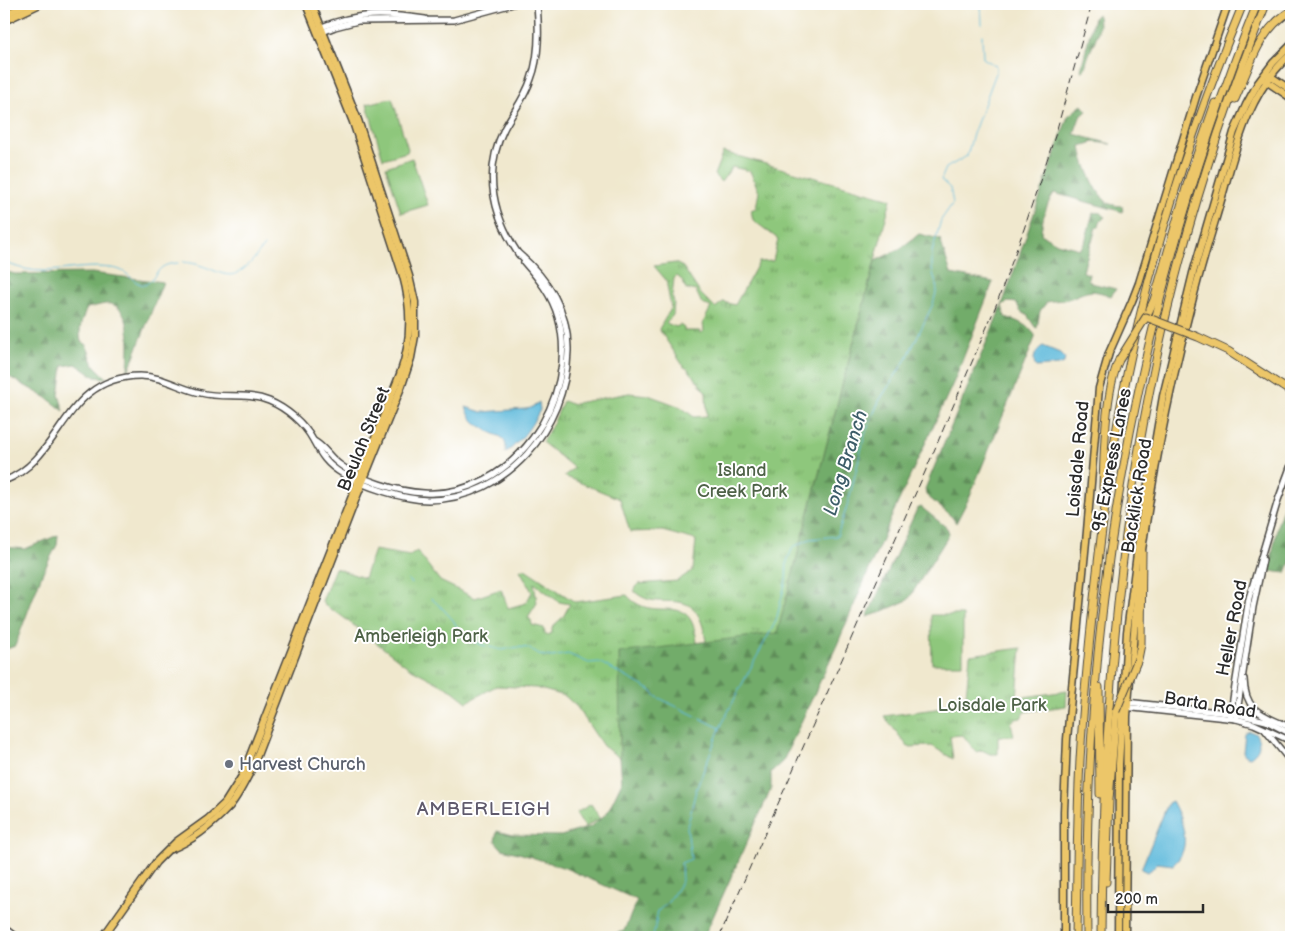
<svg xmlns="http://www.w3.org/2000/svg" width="1295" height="941" font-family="'Balsamiq Sans',sans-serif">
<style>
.green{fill:#8ec77b;stroke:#5c7953}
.forest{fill:url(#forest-firs);stroke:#4e6c4b}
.park{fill:url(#park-tufts);stroke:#5c7953;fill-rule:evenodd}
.water{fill:#5ebadb;stroke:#447283}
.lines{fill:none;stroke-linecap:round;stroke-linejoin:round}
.stream{stroke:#5ebadb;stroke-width:1}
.minor-casing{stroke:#494743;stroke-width:8}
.major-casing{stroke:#494743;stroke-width:9}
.highway-casing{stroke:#494743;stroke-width:9}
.minor{stroke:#fff;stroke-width:5}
.major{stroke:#ecc669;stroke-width:6}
.highway{stroke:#ecc669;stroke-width:7}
.rail{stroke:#2b2b2b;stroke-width:1;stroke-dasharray:8 4;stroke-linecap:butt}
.highway-bridge-casing{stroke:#494743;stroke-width:9;stroke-linecap:butt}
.highway-bridge{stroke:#ecc669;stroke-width:7}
.worship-dot{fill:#6b7280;stroke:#fff;stroke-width:2}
.labels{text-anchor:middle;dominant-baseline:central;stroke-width:4;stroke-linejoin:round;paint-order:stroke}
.street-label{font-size:18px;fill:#2b2b2b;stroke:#fff}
.park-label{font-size:18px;fill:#4e6247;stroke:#fff}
.worship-label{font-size:18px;fill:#5b616d;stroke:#fff;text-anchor:start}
.water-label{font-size:19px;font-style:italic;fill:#3d5d69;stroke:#fff}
.neighbourhood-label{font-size:19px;letter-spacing:1px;fill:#5f5a6c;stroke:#fff}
</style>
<defs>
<pattern id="forest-firs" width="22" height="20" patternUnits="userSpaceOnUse" patternTransform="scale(1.25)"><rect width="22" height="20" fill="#72ac6b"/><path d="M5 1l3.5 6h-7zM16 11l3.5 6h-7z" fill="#5e8c58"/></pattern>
<pattern id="park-tufts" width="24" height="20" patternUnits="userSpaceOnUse" patternTransform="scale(1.25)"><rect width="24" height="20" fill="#8ec77b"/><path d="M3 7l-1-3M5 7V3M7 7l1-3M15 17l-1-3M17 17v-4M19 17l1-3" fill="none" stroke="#74a265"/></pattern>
</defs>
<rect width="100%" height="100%" fill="#fff"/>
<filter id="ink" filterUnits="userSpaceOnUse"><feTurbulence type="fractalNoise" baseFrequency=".02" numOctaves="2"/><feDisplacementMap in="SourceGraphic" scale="10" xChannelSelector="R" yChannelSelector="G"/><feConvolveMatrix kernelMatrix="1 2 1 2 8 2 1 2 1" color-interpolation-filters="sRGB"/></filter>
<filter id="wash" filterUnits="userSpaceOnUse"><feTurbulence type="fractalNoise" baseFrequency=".0096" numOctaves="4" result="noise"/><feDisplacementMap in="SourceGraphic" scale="20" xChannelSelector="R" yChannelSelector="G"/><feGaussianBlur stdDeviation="1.12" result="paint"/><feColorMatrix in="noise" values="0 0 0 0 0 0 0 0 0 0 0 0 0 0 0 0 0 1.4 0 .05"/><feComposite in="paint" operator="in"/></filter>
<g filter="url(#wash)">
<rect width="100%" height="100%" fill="#f0e8ce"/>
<g class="green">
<polygon points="392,98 408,149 407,152 383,159 367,104"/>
<polygon points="412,158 428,205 401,213 386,167"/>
<polygon points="931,615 963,615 963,664 932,664"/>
</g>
<g class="forest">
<path d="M1097,14C1103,28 1093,44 1088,57C1086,63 1086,67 1082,72L1081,69L1094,17Z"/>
<path d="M1082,105L1087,111L1080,117L1074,134L1111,144L1094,142L1081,146C1082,160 1097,198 1110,204C1113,205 1118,206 1122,206L1123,212L1054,193C1046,205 1042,219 1041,234L1057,243L1080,249L1085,242L1093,213C1098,212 1102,212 1105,217L1100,222L1099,227H1096C1093,242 1086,256 1083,272L1089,274L1088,280L1091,281V283L1116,289L1111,296C1092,289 1089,290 1071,298C1063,301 1055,300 1047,302L1040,311L1037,328L1035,327L1027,315L1020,311L1017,303L1008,302L1002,305L1005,317C1016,320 1028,325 1035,335V338L969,498L956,523L952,517L926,495L925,489L1002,305L1068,116Z"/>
<polygon points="919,234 940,239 951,274 993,282 955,379 894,511 837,645 783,761 771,772 771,789 704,937 603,937 624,931 637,900 565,868 522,854 502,849 495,841 497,831 512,835 561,836 590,827 607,813 622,782 620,758 619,652 777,633 875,261 901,248"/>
<path d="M4,271L15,274L92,273L163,282L128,372C128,353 135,310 111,304C104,303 94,307 87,308C82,319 78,329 81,342L86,344L94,365L107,378L95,377L76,364L63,366L59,395L64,411L47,398L4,374Z"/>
<polygon points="1291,483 1291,560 1286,573 1269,571 1278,523"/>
<polygon points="921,507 947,528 949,533 947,538 908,600 879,613 867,617 917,509"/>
<polygon points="58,535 57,545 42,574 15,646 4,650 4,547 25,549"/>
</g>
<g class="park">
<path d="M723,152L891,199L777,633L706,642C697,577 661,617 634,591L638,584L677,581L693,570L696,540L662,531L630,532L620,499L564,476L574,468L542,442L554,422L563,401L571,404L629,393L648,395L681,407L694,417L707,416L706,392L688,369L684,367L659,329L671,308L666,280L654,266L675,263L683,267L700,293L715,308L723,302L735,305L759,262L773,261L778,239L753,220L751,210L756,208L759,192L750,171L732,167L721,182L714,175ZM677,276L682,280L686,289L696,291L702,304L711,307L703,323L704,331L702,333L699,331H684V328L680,325L676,327L666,323L673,315L674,302L672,297L674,278Z"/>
<path d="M374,550L410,556L417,551L440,581L475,598L501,589L508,608L526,603L532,592L520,570L525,569L575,602L627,595C654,627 691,585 697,643L619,653L620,758L603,746L577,707L565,696L536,688L496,686L467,702L453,691L408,667L339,614L324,605L322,601L335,568L364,578ZM534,583L559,602L570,604L563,617L552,627V633L548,635L545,634L544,628L532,625L531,620L528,617L537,603Z"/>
<polygon points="1021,648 1017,698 1067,691 1066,706 1024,712 1021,718 1015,719 1011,723 1014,736 998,736 998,754 990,754 982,750 976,752 963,735 950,736 953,759 932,746 908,747 884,716 965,705 970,655"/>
<polygon points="591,804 600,818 585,827 576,813"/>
</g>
<g class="water">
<path d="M1043,346L1060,353L1065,358L1064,363L1059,365L1036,367C1031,360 1036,349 1043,346Z"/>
<path d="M539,402L540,410C531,427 521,442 505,453C507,446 506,442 501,437C485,430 471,424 466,407L482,412L525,409L531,408Z"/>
<path d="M1250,731L1256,734C1261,744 1260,750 1250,757L1246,756L1243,752L1245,734Z"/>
<path d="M1172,801C1183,821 1193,848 1173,865L1157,863L1151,870L1147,872L1141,869L1168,803Z"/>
</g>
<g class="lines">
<g class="stream">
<polyline points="981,4 982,24"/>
<path d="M4,262C45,281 70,263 111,268C131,270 130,283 145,285C159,276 155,264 178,263"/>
<path d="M183,262C190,263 195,263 202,266C216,270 229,281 242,270C251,264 257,255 264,246"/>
<polyline points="408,580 412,584"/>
<polyline points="431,598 443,609 453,620 459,630 467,638 482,645 502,650 518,647 528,648 539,655 552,657 568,654 589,663 599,662 650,690 657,697 720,728"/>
<polyline points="653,937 658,911 669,901 682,881 681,863 691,859 687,827 696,790 720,728 741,686 776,621 786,580 787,561 793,547 810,539 837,536 848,503 865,434 879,401 908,356 933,304 937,289 932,269 932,252 941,220 953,203 950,188 941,180 946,168 967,156 973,134 996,73 996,66 983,58 982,35"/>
</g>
</g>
</g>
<g filter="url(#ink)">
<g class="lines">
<g class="minor-casing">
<g id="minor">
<path d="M319,28C358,12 384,13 425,19"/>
<polyline points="320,33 335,27 358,21 454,20 513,4"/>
<path d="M519,255C493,216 482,174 504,129C513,112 525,98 531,79C540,56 539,28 537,4"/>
<path d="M314,441C324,446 329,457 339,464C359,480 399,492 424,493C513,498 581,399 558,317C552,295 538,278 524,262"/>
<path d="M4,481C64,458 62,377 140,376C163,376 180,389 201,393C223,399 247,392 269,401C286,408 304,423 313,440C321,455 327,465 343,474C363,486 404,500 428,500C507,499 566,428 568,352C569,310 548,279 518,253"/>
<path d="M1244,679C1245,714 1265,715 1291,728"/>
<polyline points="1126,702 1237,714 1266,721 1291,734"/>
<polyline points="1124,707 1236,719 1254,724 1291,741"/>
<polyline points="1230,718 1249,598 1278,500 1291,465"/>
<polyline points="1236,719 1253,607 1263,560"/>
<polyline points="1265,730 1291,762"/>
<polyline points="4,928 16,937"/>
</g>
</g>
<g class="major-casing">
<g id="major">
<polyline points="4,15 27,4"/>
<polyline points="4,21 40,4"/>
<polyline points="1267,74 1291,90"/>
<polyline points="1263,79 1291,98"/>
<path d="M1141,557C1157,444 1181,332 1214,224C1233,164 1242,97 1291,54"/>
<path d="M171,849C192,841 213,824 229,807C239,795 246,780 253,766L355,501L402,385L411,358L415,336V302L409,276L358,120L312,4"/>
<path d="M103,937L156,862L176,842L208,819L225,803L242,776L400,374C412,341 412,309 403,276L353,122L306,4"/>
<polyline points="1064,937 1064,811 1067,739 1087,531 1099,388 1109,353 1132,301 1139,283 1196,97 1228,4"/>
<polyline points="1118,937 1119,764 1127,632 1140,530 1163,396 1193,273 1234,132 1246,105 1258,83 1273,63 1291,45"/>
<polyline points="1125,937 1127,716 1139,572"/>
</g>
</g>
<g class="highway-casing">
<g id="highway">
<path d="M1235,99C1250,67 1258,30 1291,11"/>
<polyline points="1146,317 1154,300 1189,178 1215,103"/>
<polyline points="1282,386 1291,392"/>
<path d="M1103,488C1104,453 1105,391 1119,360"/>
<polyline points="1138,659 1141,644 1142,552"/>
<polyline points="1099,687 1100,794"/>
<polyline points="1106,882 1109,800 1116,711"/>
<path d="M1076,937C1077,878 1077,819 1080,760C1084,691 1091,623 1099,554C1106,496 1114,437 1126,379C1152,251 1193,125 1243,4"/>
<path d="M1087,937C1086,859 1088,780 1094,702C1111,464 1168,225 1257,4"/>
<path d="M1101,937C1102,754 1114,569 1150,389C1176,257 1216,128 1266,4"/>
</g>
</g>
<use href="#minor" class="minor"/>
<use href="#major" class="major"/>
<use href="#highway" class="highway"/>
<polyline class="rail" points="719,937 925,472 995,308 1024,229 1055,136 1092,4"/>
<g class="highway-bridge-casing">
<g id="highway-bridge">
<polyline points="1119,360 1146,317 1198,337 1228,351 1282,386"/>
<polyline points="1116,711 1138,659"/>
</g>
</g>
<use href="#highway-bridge" class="highway-bridge"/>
</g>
</g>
<circle class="worship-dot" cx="229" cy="764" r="5"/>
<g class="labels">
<g class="street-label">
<text transform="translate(364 439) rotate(-68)">Beulah Street</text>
<text transform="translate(1078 459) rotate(-85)">Loisdale Road</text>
<text transform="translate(1112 460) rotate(-79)">95 Express Lanes</text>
<text transform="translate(1137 496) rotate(-81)">Backlick Road</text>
<text transform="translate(1232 628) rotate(-79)">Heller Road</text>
<text transform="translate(1210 705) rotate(9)">Barta Road</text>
</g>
<g class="park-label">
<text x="742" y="470">Island<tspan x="742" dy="21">Creek Park</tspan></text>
<text x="421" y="636">Amberleigh Park</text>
<text x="992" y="705">Loisdale Park</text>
</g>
<g class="worship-label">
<text x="239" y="764">Harvest Church</text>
</g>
<g class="water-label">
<text transform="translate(846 463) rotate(-73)">Long Branch</text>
</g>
<g class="neighbourhood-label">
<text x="484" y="809">AMBERLEIGH</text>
</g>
</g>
<rect width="1295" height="941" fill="none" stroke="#fff" stroke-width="20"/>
<path d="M1108 904v8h95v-8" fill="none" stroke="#2b2b2b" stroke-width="2.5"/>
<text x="1115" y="904" font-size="15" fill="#2b2b2b" stroke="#ffffff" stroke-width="4" paint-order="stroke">200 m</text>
</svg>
